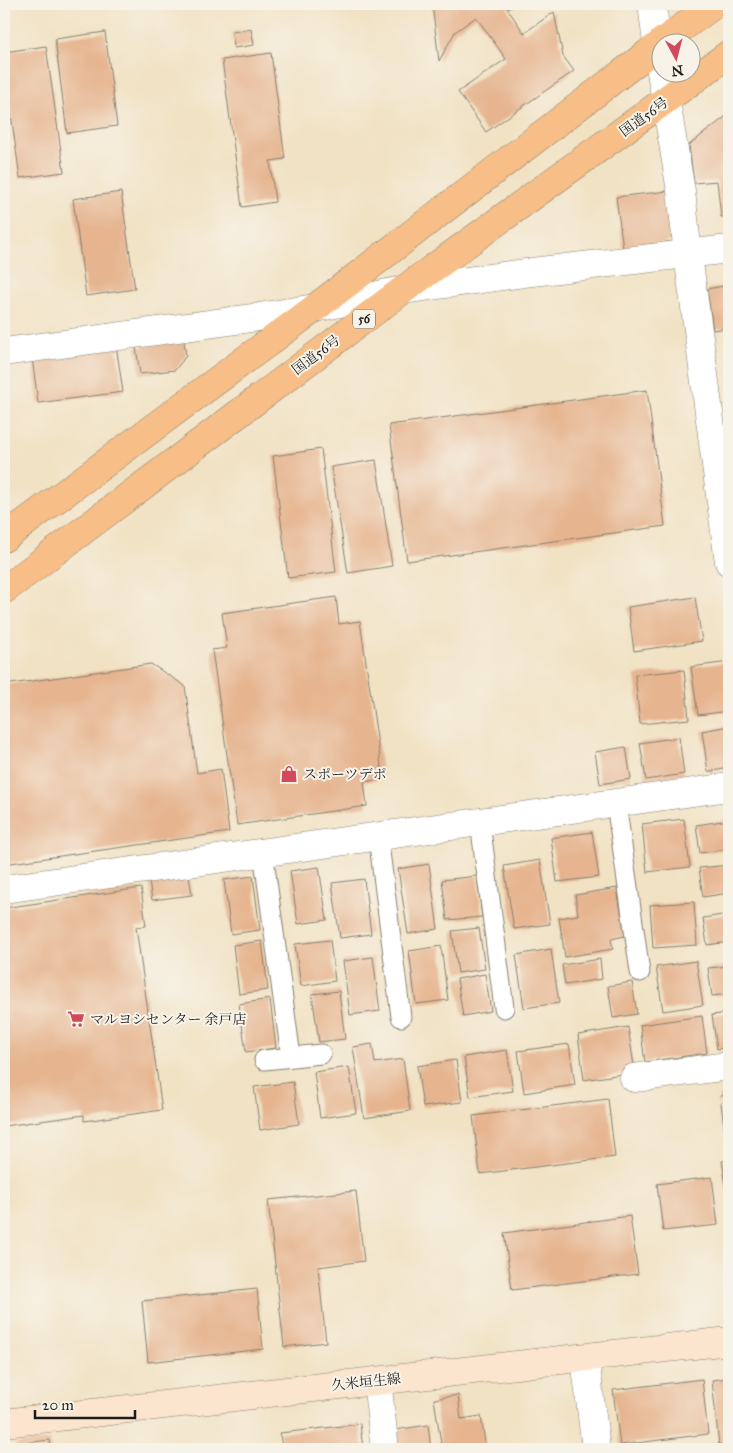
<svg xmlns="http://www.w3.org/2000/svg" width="733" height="1453" font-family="'IM FELL Great Primer','Noto Serif JP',serif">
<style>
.building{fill:#e6b590}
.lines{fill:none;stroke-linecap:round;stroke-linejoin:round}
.lane-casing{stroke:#867f70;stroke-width:21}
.street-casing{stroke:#867f70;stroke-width:29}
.secondary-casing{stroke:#867f70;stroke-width:29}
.highway-casing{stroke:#867f70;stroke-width:29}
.lane{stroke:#fff;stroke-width:19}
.street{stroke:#fff;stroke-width:28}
.secondary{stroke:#fce5cf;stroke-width:28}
.highway{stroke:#f7be87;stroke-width:28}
.labels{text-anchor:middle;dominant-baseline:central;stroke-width:4;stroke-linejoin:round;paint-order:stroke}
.shield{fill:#f7f3e8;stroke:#5e5c59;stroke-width:1}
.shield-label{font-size:12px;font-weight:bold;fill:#1c1c1c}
.street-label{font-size:14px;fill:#1c1c1c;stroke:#f7f3e8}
.poi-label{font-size:14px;fill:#1c1c1c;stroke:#f7f3e8;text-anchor:start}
</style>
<rect width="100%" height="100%" fill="#f7f3e8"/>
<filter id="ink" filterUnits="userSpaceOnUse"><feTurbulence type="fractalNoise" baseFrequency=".02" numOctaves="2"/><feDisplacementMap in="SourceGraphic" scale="10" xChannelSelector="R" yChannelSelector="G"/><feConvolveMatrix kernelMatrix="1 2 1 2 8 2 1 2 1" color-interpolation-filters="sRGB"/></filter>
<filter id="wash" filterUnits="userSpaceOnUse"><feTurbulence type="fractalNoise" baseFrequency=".0096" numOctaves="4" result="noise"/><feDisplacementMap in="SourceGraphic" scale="20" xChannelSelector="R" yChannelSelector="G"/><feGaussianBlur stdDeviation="1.12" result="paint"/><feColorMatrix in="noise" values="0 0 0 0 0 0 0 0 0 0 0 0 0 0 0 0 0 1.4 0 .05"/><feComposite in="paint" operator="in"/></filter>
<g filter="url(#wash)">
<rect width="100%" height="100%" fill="#f1e2c4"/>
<g id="blocks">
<g class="building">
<polygon points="432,4 523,4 507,8 524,33 554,12 563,56 574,71 486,132 458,92 506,59 476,17 455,32 439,61"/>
<polygon points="251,29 254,45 234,48 232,32"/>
<polygon points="105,32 117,126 67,133 55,39"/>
<polygon points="46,46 64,172 20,178 4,65 4,52"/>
<polygon points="271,53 285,159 270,161 275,202 242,207 222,60"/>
<polygon points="729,114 729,216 721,217 717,181 694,183 689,145"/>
<polygon points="668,191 674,241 623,248 616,197"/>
<polygon points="121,192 135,289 86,296 73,199"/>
<polygon points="729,285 729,328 713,330 707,289"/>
<polygon points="184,341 186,356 175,370 140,374 136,347"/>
<polygon points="116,345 123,392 38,403 32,357"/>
<polygon points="647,390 665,526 407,561 389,425"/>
<polygon points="321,449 336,572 288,578 273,456"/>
<polygon points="376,460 392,566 348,573 331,467"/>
<polygon points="336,597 339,624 360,621 383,779 364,782 367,806 237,825 212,650 227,648 222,613"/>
<polygon points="695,597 702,641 634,651 628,607"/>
<polygon points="729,662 729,711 698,715 691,667"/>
<polygon points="151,664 185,686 197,773 221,769 229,832 4,864 4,685"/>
<polygon points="684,670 689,719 640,724 635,675"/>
<polygon points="729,726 729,768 708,772 702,731"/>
<polygon points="679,737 684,774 646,780 640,743"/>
<polygon points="626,747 631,779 600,784 595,752"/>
<polygon points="684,819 690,867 647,872 642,824"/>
<polygon points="729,820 729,849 700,853 696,825"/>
<polygon points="592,832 599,877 557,882 551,838"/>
<polygon points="540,860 550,924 514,929 504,866"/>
<polygon points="429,864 438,929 408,934 398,869"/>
<polygon points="729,865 729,893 703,897 699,868"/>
<polygon points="319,867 327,920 298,924 290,871"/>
<polygon points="189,876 192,895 152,900 149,881"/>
<polygon points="253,876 260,930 231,934 224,880"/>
<polygon points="477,876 482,917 447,920 442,880"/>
<polygon points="364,879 371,934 340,938 332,883"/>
<polygon points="141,888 146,926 136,927 162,1110 84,1121 84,1115 4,1126 4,908"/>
<polygon points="617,888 625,936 611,939 613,949 565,957 559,918 578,915 575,895"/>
<polygon points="694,902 697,945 653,948 650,905"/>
<polygon points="729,914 729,942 707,945 703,918"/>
<polygon points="479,928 485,969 458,973 452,931"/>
<polygon points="330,940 335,981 301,986 295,944"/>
<polygon points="262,941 268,990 239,994 233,945"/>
<polygon points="441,946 448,1000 416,1004 409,951"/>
<polygon points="551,949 559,1003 524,1008 516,955"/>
<polygon points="373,957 380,1011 350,1015 343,961"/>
<polygon points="600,959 602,979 565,985 562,965"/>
<polygon points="696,961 703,1005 663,1011 656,967"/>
<polygon points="729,966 729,994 712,996 708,968"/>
<polygon points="485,974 491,1011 463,1016 457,979"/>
<polygon points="632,982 637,1014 613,1018 608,986"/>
<polygon points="339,991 345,1039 319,1042 312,994"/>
<polygon points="270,999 276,1048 246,1052 239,1004"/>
<polygon points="729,1013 729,1047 717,1049 712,1015"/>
<polygon points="702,1016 707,1053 645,1062 640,1025"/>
<polygon points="628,1027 635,1072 584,1080 578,1035"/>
<polygon points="372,1044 375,1063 403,1059 410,1111 364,1118 353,1047"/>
<polygon points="569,1044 575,1085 524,1093 518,1051"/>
<polygon points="507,1050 513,1091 470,1097 464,1057"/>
<polygon points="456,1060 462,1102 423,1107 417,1066"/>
<polygon points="349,1067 356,1113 320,1118 314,1072"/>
<polygon points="293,1082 299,1124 260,1130 254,1087"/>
<polygon points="729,1095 729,1149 727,1149 720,1096"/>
<polygon points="608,1099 615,1157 480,1174 473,1116"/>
<polygon points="729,1159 729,1199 728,1199 722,1161"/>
<polygon points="712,1177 718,1225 663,1231 657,1184"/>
<polygon points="356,1191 364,1261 318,1267 326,1342 284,1347 268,1200"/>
<polygon points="630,1216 638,1274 512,1290 504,1233"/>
<polygon points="257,1289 263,1349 148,1362 142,1301"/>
<polygon points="729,1378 729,1443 719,1445 712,1380"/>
<polygon points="702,1379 708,1434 620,1445 613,1390"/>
<polygon points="458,1395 461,1419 481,1416 486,1449 442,1449 434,1399"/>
<polygon points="360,1424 363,1449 282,1449 280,1433"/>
<polygon points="428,1425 431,1449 398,1449 395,1430"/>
<polygon points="50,1440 51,1449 17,1449 16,1444"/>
<polygon points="562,1444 563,1449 527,1449 527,1448"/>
</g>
</g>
</g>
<g filter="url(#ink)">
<use href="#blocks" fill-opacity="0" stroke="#867f70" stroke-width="1"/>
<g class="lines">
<g class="lane-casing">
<g id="lane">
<polyline points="616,803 640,972"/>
<polyline points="480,822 504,1008"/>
<polyline points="378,836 401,1017"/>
<polyline points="263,852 291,1057"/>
<polyline points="264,1060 321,1054"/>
</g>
</g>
<g class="street-casing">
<g id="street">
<polyline points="652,4 660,66"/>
<polyline points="661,72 681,191 688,255 729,562"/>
<polyline points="4,352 259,317 315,308 403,290 532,272 729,249"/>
<polyline points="4,889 729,787"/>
<polyline points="634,1078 729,1066"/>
<polyline points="585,1358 596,1449"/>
<polyline points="377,1381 385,1449"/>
</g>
</g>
<g class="secondary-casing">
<polyline id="secondary" points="4,1423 729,1341"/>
</g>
<g class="highway-casing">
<g id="highway">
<polyline points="662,42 715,4"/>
<polyline points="4,538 315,308 660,44"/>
<polyline points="4,590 403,290 729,54"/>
</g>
</g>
<use href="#lane" class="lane"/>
<use href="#street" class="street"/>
<use href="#secondary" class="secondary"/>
<use href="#highway" class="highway"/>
</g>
</g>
<defs>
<g id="shop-bare" transform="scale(1.35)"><path d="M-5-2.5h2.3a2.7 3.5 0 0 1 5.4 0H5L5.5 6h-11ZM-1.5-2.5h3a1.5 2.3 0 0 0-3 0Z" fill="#d1495b" stroke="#f7f3e8" stroke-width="2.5" paint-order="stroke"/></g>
<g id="supermarket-bare" transform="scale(1.35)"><path d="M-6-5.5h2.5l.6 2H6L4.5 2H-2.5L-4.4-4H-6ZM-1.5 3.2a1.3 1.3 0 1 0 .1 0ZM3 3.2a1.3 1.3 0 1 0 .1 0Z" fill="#d1495b" stroke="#f7f3e8" stroke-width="2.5" paint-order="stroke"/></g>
</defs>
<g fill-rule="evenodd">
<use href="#shop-bare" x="289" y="774"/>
<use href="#supermarket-bare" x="76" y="1019"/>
</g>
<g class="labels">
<rect class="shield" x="353" y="309.5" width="22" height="19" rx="4"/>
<g class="shield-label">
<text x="364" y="319">56</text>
</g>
<g class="street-label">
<text transform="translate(644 117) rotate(-36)">国道56号</text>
<text transform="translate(316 355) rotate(-37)">国道56号</text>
<text transform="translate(366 1382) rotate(-6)">久米垣生線</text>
</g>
<g class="poi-label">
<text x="303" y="774">スポーツデポ</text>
<text x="90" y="1019">マルヨシセンター 余戸店</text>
</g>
</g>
<rect width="733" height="1453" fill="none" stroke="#f7f3e8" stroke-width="20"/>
<g transform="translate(676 58) rotate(173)"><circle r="24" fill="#f7f3e8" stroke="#9f9d96"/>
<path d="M0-4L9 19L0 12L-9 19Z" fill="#d1495b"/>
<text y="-8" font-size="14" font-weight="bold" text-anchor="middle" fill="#1c1c1c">N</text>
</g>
<path d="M35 1410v8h100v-8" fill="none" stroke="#1c1c1c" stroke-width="2.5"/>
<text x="42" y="1410" font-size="15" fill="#1c1c1c" stroke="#f7f3e8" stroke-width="4" paint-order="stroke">20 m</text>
</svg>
